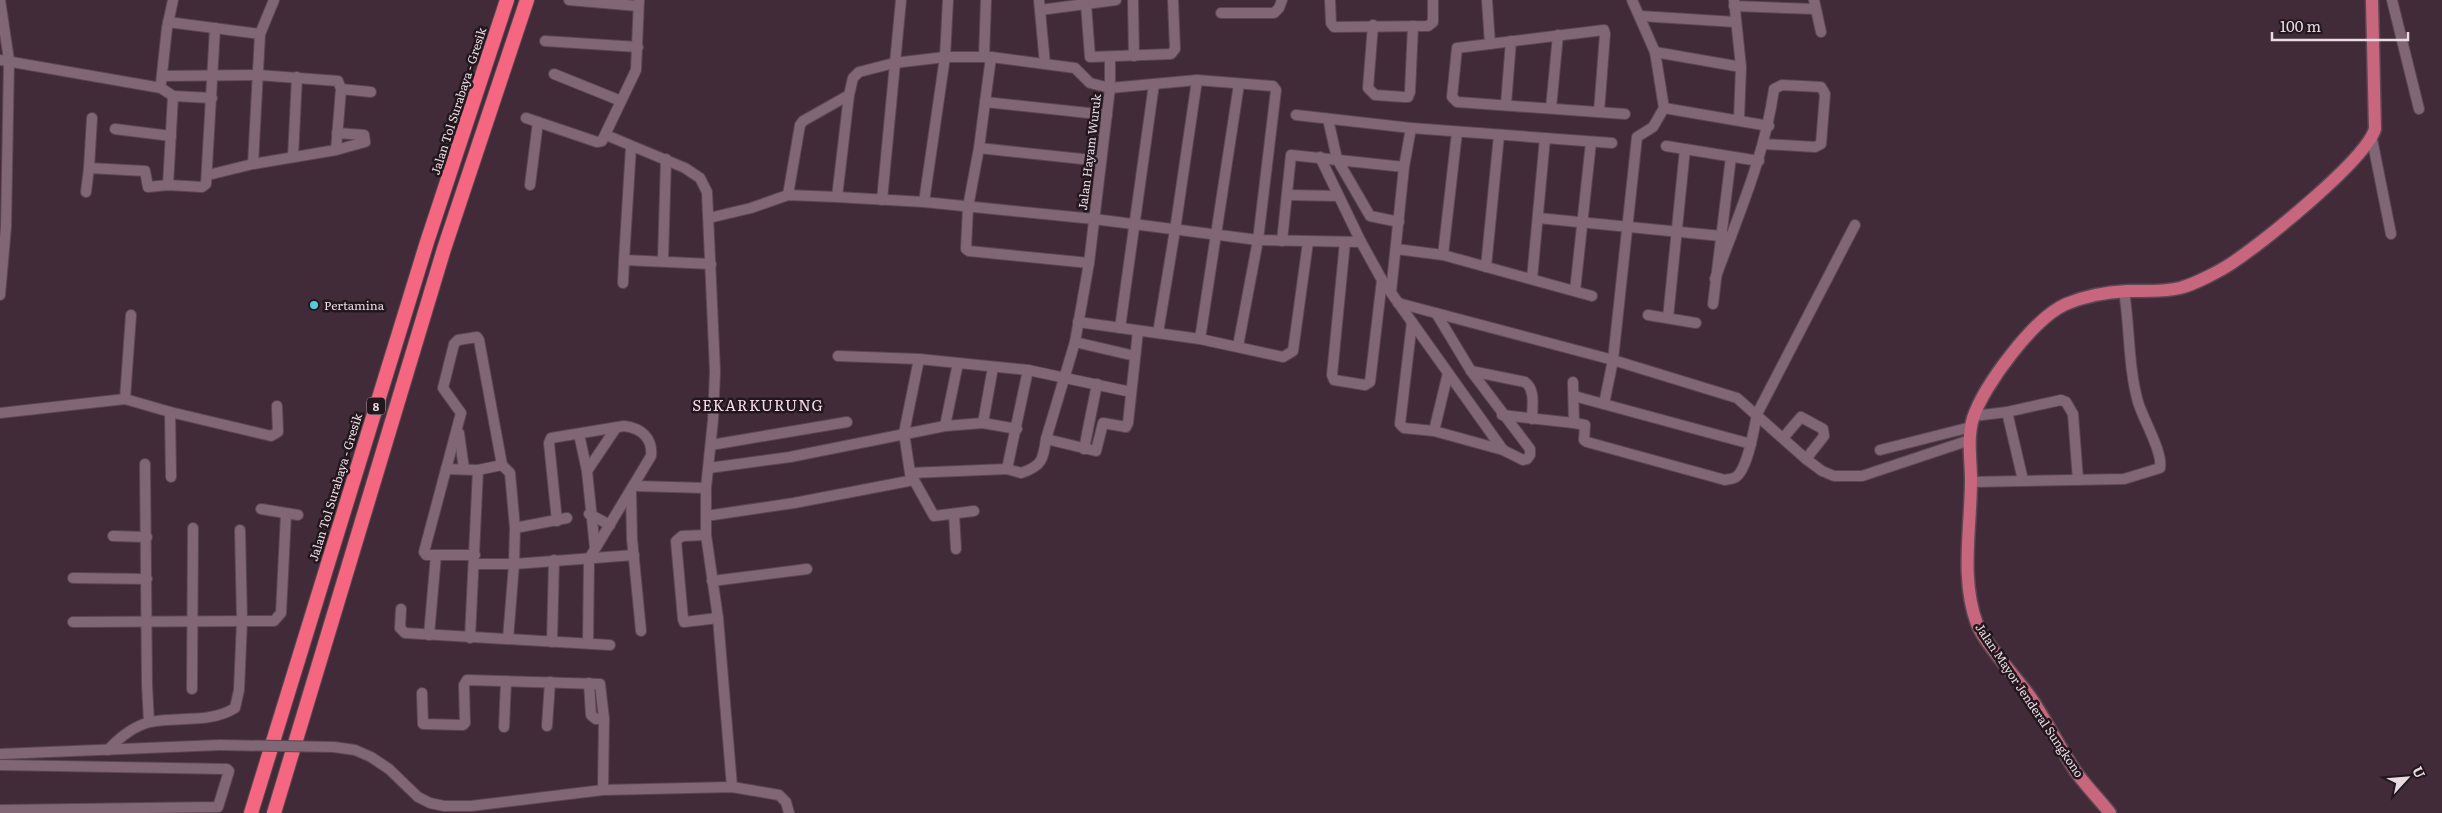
<svg xmlns="http://www.w3.org/2000/svg" width="2442" height="813" font-family="Literata,serif">
<style>
.lines{fill:none;stroke-linecap:round;stroke-linejoin:round}
.minor-casing{stroke:#5a4752;stroke-width:12}
.major-casing{stroke:#5a4752;stroke-width:15}
.highway-casing{stroke:#5a4752;stroke-width:16}
.minor{stroke:#816775;stroke-width:10}
.major{stroke:#c7667c;stroke-width:12}
.highway{stroke:#f56681;stroke-width:14}
.minor-bridge-casing{stroke:#5a4752;stroke-width:12;stroke-linecap:butt}
.minor-bridge{stroke:#816775;stroke-width:10}
.poi-dot{fill:#52cbd9;stroke:#22171d;stroke-width:2}
.labels{text-anchor:middle;dominant-baseline:central;stroke-width:5;stroke-linejoin:round;paint-order:stroke}
.shield{fill:#22171d;stroke:#aea0a8;stroke-width:1}
.shield-label{font-size:11px;font-weight:bold;fill:#eadbe3}
.street-label{font-size:12px;fill:#eadbe3;stroke:#22171d}
.poi-label{font-size:12px;fill:#eadbe3;stroke:#22171d;text-anchor:start}
.quarter-label{font-size:15px;letter-spacing:1px;fill:#f8daeb;stroke:#22171d}
</style>
<rect width="100%" height="100%" fill="#422b38"/>
<g class="lines">
<g class="minor-casing">
<g id="minor">
<polyline points="569,0 638,6"/>
<polyline points="1039,0 1045,64"/>
<polyline points="1133,0 1134,56"/>
<polyline points="1330,0 1331,23 1334,27 1428,26 1433,22 1433,0"/>
<polyline points="1487,0 1490,44"/>
<polyline points="1734,0 1741,67 1739,119"/>
<polyline points="1814,0 1821,32"/>
<polyline points="2392,0 2419,109"/>
<polyline points="1086,4 1090,57 1171,54 1175,49 1173,0"/>
<polyline points="1734,6 1815,9"/>
<polyline points="1040,10 1116,0"/>
<polyline points="1221,13 1274,13 1279,8 1282,0"/>
<polyline points="1640,16 1736,22"/>
<polyline points="168,22 260,34"/>
<polyline points="1373,25 1368,88 1375,95 1404,97 1408,97 1410,92 1413,26"/>
<polyline points="545,41 638,47"/>
<polyline points="1655,52 1741,67"/>
<polyline points="984,57 986,0"/>
<polyline points="991,57 979,148 968,207 966,249 969,251 1089,263"/>
<polyline points="0,60 161,88 173,96 168,185"/>
<polyline points="554,74 621,101"/>
<polyline points="162,76 258,75 338,81 341,89 336,150"/>
<polyline points="161,83 167,28 173,0"/>
<polyline points="341,89 371,92"/>
<polyline points="173,96 212,98"/>
<polyline points="985,102 1107,115"/>
<polyline points="1506,104 1511,41"/>
<polyline points="1551,108 1558,35"/>
<polyline points="1664,108 1769,126"/>
<polyline points="1599,112 1605,34 1604,30 1457,48 1452,97 1457,102 1625,114"/>
<polyline points="1296,115 1411,128 1612,143"/>
<polyline points="526,118 597,142 602,141 636,70 639,0"/>
<polyline points="1328,119 1337,159 1370,216 1399,222"/>
<polyline points="115,129 171,136"/>
<polyline points="606,135 685,168 700,178 707,192 715,371 713,420 706,488 706,535 718,618 732,787"/>
<polyline points="2372,139 2391,234"/>
<polyline points="1666,146 1759,161"/>
<polyline points="631,147 624,260 711,264"/>
<polyline points="979,148 1101,161"/>
<polyline points="293,157 297,77"/>
<polyline points="1320,157 1361,242 1382,280 1503,450 1523,460 1527,459 1530,455 1530,449 1471,371 1436,313"/>
<polyline points="253,164 260,34 274,0"/>
<polyline points="89,168 92,118"/>
<polyline points="208,175 253,164 336,150 365,142 364,135 337,133"/>
<polyline points="530,185 538,122"/>
<polyline points="86,192 89,168 145,171 148,187 168,185 202,187 206,184 215,28"/>
<polyline points="788,195 800,125 803,121 849,95 853,78 859,72 894,63 945,57 991,57 1075,68 1090,83 1110,88 1197,80 1273,86 1276,90 1258,240 1238,346"/>
<polyline points="1287,195 1338,196"/>
<polyline points="837,197 849,95"/>
<polyline points="882,200 901,0"/>
<polyline points="924,202 945,57 948,0"/>
<polyline points="709,218 751,208 788,195 837,197 924,202 1094,219 1258,240 1361,242"/>
<polyline points="1538,218 1731,237"/>
<polyline points="1282,241 1291,155 1404,167"/>
<polyline points="1345,242 1332,375 1334,380 1365,385 1370,382 1382,280"/>
<polyline points="1396,249 1443,255 1592,296"/>
<polyline points="1443,255 1457,132"/>
<polyline points="663,260 666,159"/>
<polyline points="1486,267 1499,135"/>
<polyline points="1532,279 1545,138"/>
<path d="M1715,279C1738,216 1765,155 1774,89L1782,85L1821,87L1825,94L1821,144L1815,147L1764,144"/>
<polyline points="623,283 624,260"/>
<polyline points="1575,291 1591,142"/>
<polyline points="1391,292 1404,167 1411,128"/>
<polyline points="0,295 6,227 9,60 0,0"/>
<polyline points="1398,303 1613,360 1737,398 1806,459 1822,471 1834,476 1862,476 1970,440"/>
<polyline points="1713,304 1731,157"/>
<polyline points="1648,315 1696,323"/>
<polyline points="1668,318 1685,149"/>
<polyline points="1078,322 1200,339 1283,357 1293,351 1308,242"/>
<polyline points="1412,322 1400,424 1404,428 1434,431 1503,450"/>
<polyline points="1120,328 1154,84"/>
<polyline points="1158,333 1175,230 1197,80"/>
<polyline points="1200,339 1239,84"/>
<polyline points="1075,342 1135,356"/>
<polyline points="838,356 919,359 1028,370 1131,392"/>
<polyline points="919,359 904,433 910,473 934,516 974,511"/>
<path d="M1471,371L1525,382C1536,390 1532,407 1532,419"/>
<path d="M1573,382L1574,423L1585,425L1584,440L1587,442L1725,480C1729,479 1733,479 1736,477C1748,468 1754,429 1757,414L1855,225"/>
<polyline points="1574,396 1751,444"/>
<polyline points="125,399 131,315"/>
<polyline points="1604,404 1613,360 1637,137 1653,127 1664,108 1655,52 1632,0"/>
<polyline points="170,412 271,436 278,432 277,406"/>
<polyline points="2007,412 2023,480"/>
<polyline points="0,413 125,399 170,412 171,477"/>
<polyline points="1502,415 1574,423"/>
<polyline points="1974,416 2007,412 2061,400 2066,402 2073,414 2078,480"/>
<polyline points="983,423 993,367"/>
<polyline points="945,426 958,363"/>
<polyline points="1434,431 1448,373"/>
<polyline points="459,433 464,469"/>
<polyline points="579,434 587,471 595,548"/>
<polyline points="1783,438 1801,417 1823,429 1824,436 1806,459"/>
<polyline points="1046,439 1075,342 1089,263 1110,88 1110,57"/>
<polyline points="711,445 847,422"/>
<polyline points="1084,449 1097,384"/>
<polyline points="1880,450 1971,427"/>
<polyline points="145,464 147,685 149,722"/>
<polyline points="709,468 790,457 945,426 983,423 1017,429"/>
<polyline points="446,469 478,470 502,465 510,473 515,528 514,564 508,639"/>
<path d="M1007,469L1021,473C1042,466 1043,460 1046,439L1096,451L1103,423L1126,427L1128,423L1138,331"/>
<polyline points="587,471 616,428"/>
<polyline points="910,473 1007,469 1028,370"/>
<path d="M1971,482L2124,479L2160,468C2163,452 2143,419 2138,402C2128,366 2130,328 2124,291"/>
<polyline points="635,486 706,488"/>
<polyline points="631,492 632,539 641,631"/>
<polyline points="261,509 298,515"/>
<polyline points="589,514 610,525"/>
<polyline points="954,514 956,549"/>
<polyline points="706,516 794,503 914,480"/>
<path d="M557,521L549,443L551,438L624,426C641,428 653,438 651,456L589,559L588,643"/>
<polyline points="515,528 567,518"/>
<polyline points="706,535 682,536 676,541 683,619 684,622 718,618"/>
<polyline points="113,536 147,537"/>
<polyline points="475,555 426,555 424,552 461,413 443,388 454,344 458,340 477,337 479,340 502,465"/>
<polyline points="474,564 514,564 634,555"/>
<polyline points="73,578 147,579"/>
<polyline points="712,581 807,569"/>
<polyline points="401,609 400,628 405,633 610,645"/>
<polyline points="73,622 274,621 281,613 286,514"/>
<polyline points="429,635 436,555"/>
<polyline points="470,638 478,470"/>
<polyline points="552,642 554,560"/>
<polyline points="589,683 591,715 596,719 604,719"/>
<polyline points="192,689 193,528"/>
<polyline points="422,693 423,724 463,725 465,723 464,685 467,680 600,684 604,719 603,790"/>
<polyline points="547,726 550,682"/>
<polyline points="504,727 506,681"/>
<polyline points="334,747 355,750 371,757 389,769 418,797 430,803 444,806 471,806 603,790 732,787 779,795 786,802 789,813"/>
<path d="M108,750C119,738 134,726 150,722C178,716 209,724 235,708L239,690L242,621L240,530"/>
<polyline points="0,754 220,745"/>
<polyline points="0,765 227,769 229,771 218,807 0,810"/>
</g>
</g>
<g class="major-casing">
<path id="major" d="M2110,813C2099,799 2086,786 2076,772C2060,748 2047,722 2031,698C2017,678 1985,644 1977,624C1960,578 1971,528 1971,480C1971,460 1967,438 1973,418C1984,385 2034,318 2066,304C2085,296 2107,292 2127,291C2145,291 2163,292 2180,288C2195,284 2220,271 2232,263C2263,242 2365,161 2375,129L2372,0"/>
</g>
<g class="highway-casing">
<g id="highway">
<polyline points="251,813 427,242 507,0"/>
<polyline points="274,813 444,249 527,0"/>
</g>
</g>
<use href="#minor" class="minor"/>
<use href="#major" class="major"/>
<use href="#highway" class="highway"/>
<g class="minor-bridge-casing">
<polyline id="minor-bridge" points="220,745 334,747"/>
</g>
<use href="#minor-bridge" class="minor-bridge"/>
</g>
<circle class="poi-dot" cx="314" cy="305" r="5"/>
<g class="labels">
<rect class="shield" x="367" y="397.5" width="18" height="17" rx="4"/>
<g class="shield-label">
<text x="376" y="406">8</text>
</g>
<g class="street-label">
<text transform="translate(458 101) rotate(-72)">Jalan Tol Surabaya - Gresik</text>
<text transform="translate(1089 152) rotate(-83)">Jalan Hayam Wuruk</text>
<text transform="translate(335 487) rotate(-73)">Jalan Tol Surabaya - Gresik</text>
<text transform="translate(2030 700) rotate(56)">Jalan Mayor Jenderal Sungkono</text>
</g>
<g class="poi-label">
<text x="324" y="305">Pertamina</text>
</g>
<g class="quarter-label">
<text x="758" y="404">SEKARKURUNG</text>
</g>
</g>
<g transform="translate(2407 778) rotate(64)" stroke="#22171d" stroke-width="4" paint-order="stroke">
<path d="M0-4L9 19L0 12L-9 19Z" fill="#eadbe3"/>
<text y="-8" font-size="14" font-weight="bold" text-anchor="middle" fill="#eadbe3">U</text>
</g>
<path d="M2272 32v8h136v-8" fill="none" stroke="#eadbe3" stroke-width="2.5"/>
<text x="2280" y="32" font-size="15" fill="#eadbe3" stroke="#22171d" stroke-width="4" paint-order="stroke">100 m</text>
</svg>
